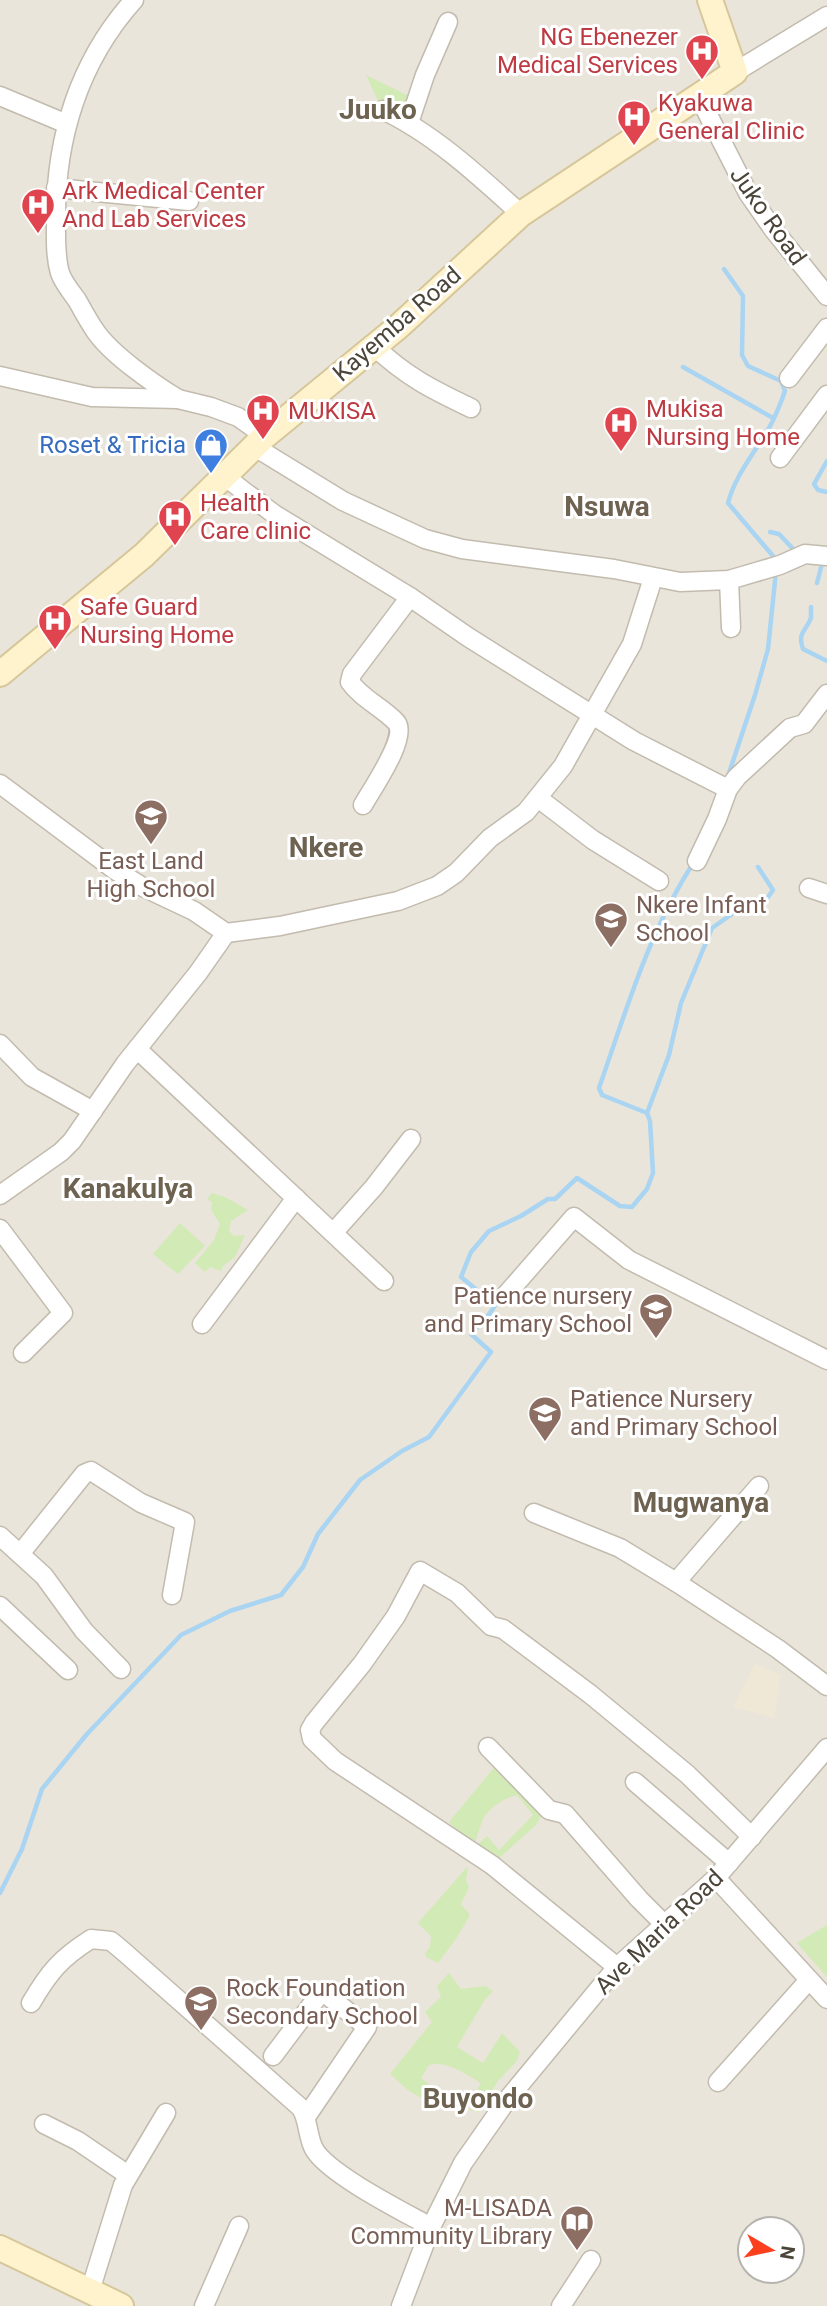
<svg xmlns="http://www.w3.org/2000/svg" width="827" height="2306" font-family="Roboto,sans-serif">
<style>
.residential{fill:#eae5da;fill-rule:evenodd}
.education{fill:#efe8d6}
.green{fill:#d2eab5}
.lines{fill:none;stroke-linecap:round;stroke-linejoin:round}
.stream{stroke:#a9d4f2;stroke-width:4.5}
.street-casing{stroke:#c2bbae;stroke-width:21}
.secondary-casing{stroke:#d6c79b;stroke-width:28}
.street{stroke:#fff;stroke-width:18}
.secondary{stroke:#fff3cd;stroke-width:24}
.labels{text-anchor:middle;dominant-baseline:central;stroke-width:6;stroke-linejoin:round;paint-order:stroke}
.health-label{font-size:24px;fill:#be3a42;stroke:#fff;text-anchor:start}
.street-label{font-size:24px;fill:#4b4439;stroke:#fff}
.shop-label{font-size:24px;fill:#366cbe;stroke:#fff;text-anchor:end}
.education-label{font-size:24px;fill:#785e54;stroke:#fff;text-anchor:start}
.quarter-label{font-size:28px;font-weight:bold;fill:#6e6250;stroke:#fff}
</style>
<rect width="100%" height="100%" fill="#f6f3ec"/>
<path class="residential" d="M0,0H827V2306H0ZM750,2229H792V2271H750Z"/>
<polygon class="education" points="755,1664 781,1675 774,1718 733,1707"/>
<g class="green">
<polygon points="366,75 409,96 402,110 379,103"/>
<polygon points="212,1193 225,1197 248,1210 231,1221 229,1231 234,1236 245,1235 235,1257 223,1266 221,1271 210,1267 205,1272 195,1263 214,1240 220,1224 211,1210 212,1202 207,1199"/>
<polygon points="180,1223 205,1246 178,1274 153,1254"/>
<path d="M497,1764L545,1810L536,1825L496,1861L477,1845L487,1836L499,1850L533,1815L517,1795C505,1798 490,1807 484,1818C480,1824 478,1837 473,1846L449,1822Z"/>
<polygon points="468,1866 466,1880 469,1888 461,1904 470,1915 456,1939 438,1963 426,1957 425,1953 430,1947 431,1936 418,1923"/>
<polygon points="827,1925 827,1977 797,1943"/>
<path d="M449,1973L461,1989L485,1986L493,1991L484,2001L457,2047L483,2063L502,2033L520,2052L516,2062L498,2081L479,2112L470,2110L474,2095L481,2083C465,2074 448,2060 429,2065L421,2078L444,2096L436,2106L409,2091L390,2074L432,2022L425,2012L441,1997L437,1986Z"/>
</g>
<g class="lines">
<g class="stream">
<path d="M724,269L743,296L742,355L748,366L781,381L785,391C780,405 775,419 767,431C753,455 735,476 728,503L773,556V562"/>
<polyline points="683,367 773,418"/>
<polyline points="827,461 814,484 818,490 827,492"/>
<polyline points="770,532 779,534 795,551"/>
<polyline points="817,583 823,560"/>
<path d="M811,607V618C806,631 797,633 803,649L827,661"/>
<polyline points="727,779 755,695 768,649 776,571"/>
<polyline points="647,1113 669,1055 681,1003 712,928 735,912 764,903 773,890 758,867"/>
<path d="M0,1893L22,1849L42,1789L87,1734L181,1635L230,1611L281,1595L303,1567L318,1534L360,1480L402,1451L429,1437L491,1352L471,1334C479,1323 489,1318 495,1305L461,1277L471,1252L489,1231L521,1216L548,1199H555L577,1178L620,1206L632,1207L647,1189L653,1173L650,1121L647,1113L602,1095L599,1088C626,1011 649,931 694,862"/>
</g>
<g class="street-casing">
<g id="street">
<path d="M134,0C79,61 55,139 56,220C56,237 55,256 60,273C63,282 71,292 77,300C83,311 89,322 96,332C112,355 154,384 178,399"/>
<polyline points="735,72 827,16"/>
<polyline points="698,95 748,193 773,229 827,296"/>
<polyline points="0,96 67,124"/>
<path d="M383,110C434,134 479,176 521,214"/>
<polyline points="409,123 425,75 448,22"/>
<polyline points="56,188 189,201"/>
<path d="M374,346C405,376 433,390 471,408"/>
<polyline points="0,376 92,397 178,399 211,407 238,417 265,436"/>
<polyline points="789,378 827,328"/>
<polyline points="255,447 343,501 425,539 462,549 614,569 680,582 729,580 780,565 805,554 827,556"/>
<polyline points="780,458 827,395"/>
<polyline points="224,476 274,514 410,597 468,637 634,741 728,789"/>
<polyline points="729,580 731,628"/>
<polyline points="0,784 115,870 141,886 194,911 226,933 280,926 398,901 437,886 456,873 490,838 526,812 563,766 632,644 653,578"/>
<polyline points="538,798 593,840 659,881"/>
<path d="M363,805C372,789 409,736 396,722C382,707 362,699 350,682L352,674L410,597"/>
<polyline points="697,861 717,819 728,789 737,777 790,728 804,724 827,694"/>
<polyline points="809,888 827,894"/>
<polyline points="0,1044 32,1077 93,1111"/>
<polyline points="137,1049 384,1281"/>
<polyline points="0,1195 61,1152 72,1141 125,1064 198,973 226,933"/>
<polyline points="0,1229 63,1313 23,1353"/>
<polyline points="333,1233 374,1187 411,1139"/>
<polyline points="505,1296 574,1217 629,1260 827,1360"/>
<polyline points="202,1324 296,1198"/>
<polyline points="534,1513 620,1548 676,1582 778,1649 827,1686"/>
<polyline points="0,1536 44,1576 84,1631 121,1669"/>
<polyline points="20,1554 84,1474 91,1471 141,1503 185,1522 172,1595"/>
<polyline points="676,1582 759,1486"/>
<polyline points="0,1606 68,1670"/>
<polyline points="488,1747 549,1810 565,1814 639,1899 665,1925"/>
<polyline points="635,1782 729,1863"/>
<polyline points="716,1878 827,1999"/>
<polyline points="617,1967 492,1865 335,1761 312,1739 310,1730 314,1723 362,1664 396,1616 420,1571 457,1593 491,1626 503,1629 590,1694 687,1774 752,1837"/>
<path d="M31,2003C49,1972 61,1958 91,1939L111,1941L123,1951L301,2108C309,2121 307,2136 314,2149C328,2174 404,2212 431,2227"/>
<polyline points="273,2056 322,1991 367,2027 306,2117"/>
<polyline points="718,2082 809,1980"/>
<polyline points="44,2124 78,2141 128,2175"/>
<polyline points="90,2291 123,2185 166,2113"/>
<polyline points="204,2306 239,2226"/>
<polyline points="401,2306 431,2227 463,2163 507,2100 617,1967 716,1878 827,1748"/>
<polyline points="561,2306 591,2260"/>
</g>
</g>
<g class="secondary-casing">
<g id="secondary">
<polyline points="0,674 144,555 265,436 398,327 521,214 735,72 710,0"/>
<polyline points="0,2248 121,2306"/>
</g>
</g>
<use href="#street" class="street"/>
<use href="#secondary" class="secondary"/>
</g>
<defs>
<g id="hospital-pin" transform="scale(1.75)"><path d="M0 17L-7.5 6A9.5 9.5 0 1 1 7.5 6Z" fill="#e0444e" stroke="#fff"/><path d="M-5-5h3v3.5h4V-5h3V5h-3V1.5h-4V5h-3Z" fill="#fff"/></g>
<g id="shop-pin" transform="scale(1.75)"><path d="M0 17L-7.5 6A9.5 9.5 0 1 1 7.5 6Z" fill="#3f7fe0" stroke="#fff"/><path d="M-5-2.5h2.3a2.7 3.5 0 0 1 5.4 0H5L5.5 6h-11ZM-1.5-2.5h3a1.5 2.3 0 0 0-3 0Z" fill="#fff"/></g>
<g id="school-pin" transform="scale(1.75)"><path d="M0 17L-7.5 6A9.5 9.5 0 1 1 7.5 6Z" fill="#8d6e63" stroke="#fff"/><path d="M0-5L7-2L0 1L-7-2ZM-4 1L0 2.5L4 1V4Q0 6-4 4Z" fill="#fff"/></g>
<g id="library-pin" transform="scale(1.75)"><path d="M0 17L-7.5 6A9.5 9.5 0 1 1 7.5 6Z" fill="#8d6e63" stroke="#fff"/><path d="M-6-4Q-3-5.5-.7-3.5V5Q-3 3-6 4ZM6-4Q3-5.5 .7-3.5V5Q3 3 6 4Z" fill="#fff"/></g>
</defs>
<g fill-rule="evenodd">
<use href="#hospital-pin" x="702" y="51"/>
<use href="#hospital-pin" x="634" y="117"/>
<use href="#hospital-pin" x="38" y="205"/>
<use href="#hospital-pin" x="263" y="411"/>
<use href="#hospital-pin" x="621" y="423"/>
<use href="#shop-pin" x="211" y="445"/>
<use href="#hospital-pin" x="175" y="517"/>
<use href="#hospital-pin" x="55" y="621"/>
<use href="#school-pin" x="151" y="816"/>
<use href="#school-pin" x="611" y="919"/>
<use href="#school-pin" x="656" y="1310"/>
<use href="#school-pin" x="545" y="1413"/>
<use href="#school-pin" x="201" y="2002"/>
<use href="#library-pin" x="577" y="2222"/>
</g>
<g class="labels">
<g class="health-label">
<text x="678" y="37" text-anchor="end">NG Ebenezer<tspan x="678" dy="28">Medical Services</tspan></text>
<text x="658" y="103">Kyakuwa<tspan x="658" dy="28">General Clinic</tspan></text>
<text x="62" y="191">Ark Medical Center<tspan x="62" dy="28">And Lab Services</tspan></text>
<text x="646" y="409">Mukisa<tspan x="646" dy="28">Nursing Home</tspan></text>
<text x="288" y="411">MUKISA</text>
<text x="200" y="503">Health<tspan x="200" dy="28">Care clinic</tspan></text>
<text x="80" y="607">Safe Guard<tspan x="80" dy="28">Nursing Home</tspan></text>
</g>
<g class="street-label">
<text transform="translate(768 216) rotate(55)">Juko Road</text>
<text transform="translate(397 324) rotate(-41)">Kayemba Road</text>
<text transform="translate(659 1932) rotate(-44)">Ave Maria Road</text>
</g>
<g class="shop-label">
<text x="186" y="445">Roset &amp; Tricia</text>
</g>
<g class="education-label">
<text x="151" y="861" text-anchor="middle">East Land<tspan x="151" dy="28">High School</tspan></text>
<text x="636" y="905">Nkere Infant<tspan x="636" dy="28">School</tspan></text>
<text x="632" y="1296" text-anchor="end">Patience nursery<tspan x="632" dy="28">and Primary School</tspan></text>
<text x="570" y="1399">Patience Nursery<tspan x="570" dy="28">and Primary School</tspan></text>
<text x="226" y="1988">Rock Foundation<tspan x="226" dy="28">Secondary School</tspan></text>
<text x="552" y="2208" text-anchor="end">M-LISADA<tspan x="552" dy="28">Community Library</tspan></text>
</g>
<g class="quarter-label">
<text x="378" y="109">Juuko</text>
<text x="607" y="506">Nsuwa</text>
<text x="326" y="847">Nkere</text>
<text x="128" y="1188">Kanakulya</text>
<text x="701" y="1502">Mugwanya</text>
<text x="478" y="2098">Buyondo</text>
</g>
</g>
<g transform="translate(771 2250) rotate(99)"><circle r="33" fill="#ffffff" stroke="#b7b4b0" stroke-width="2"/>
<path d="M0-5L12 26L0 18L-12 26Z" fill="#fc3f1d"/>
<text y="-10" font-size="19" font-weight="bold" text-anchor="middle" fill="#4b4439">N</text>
</g>
</svg>
